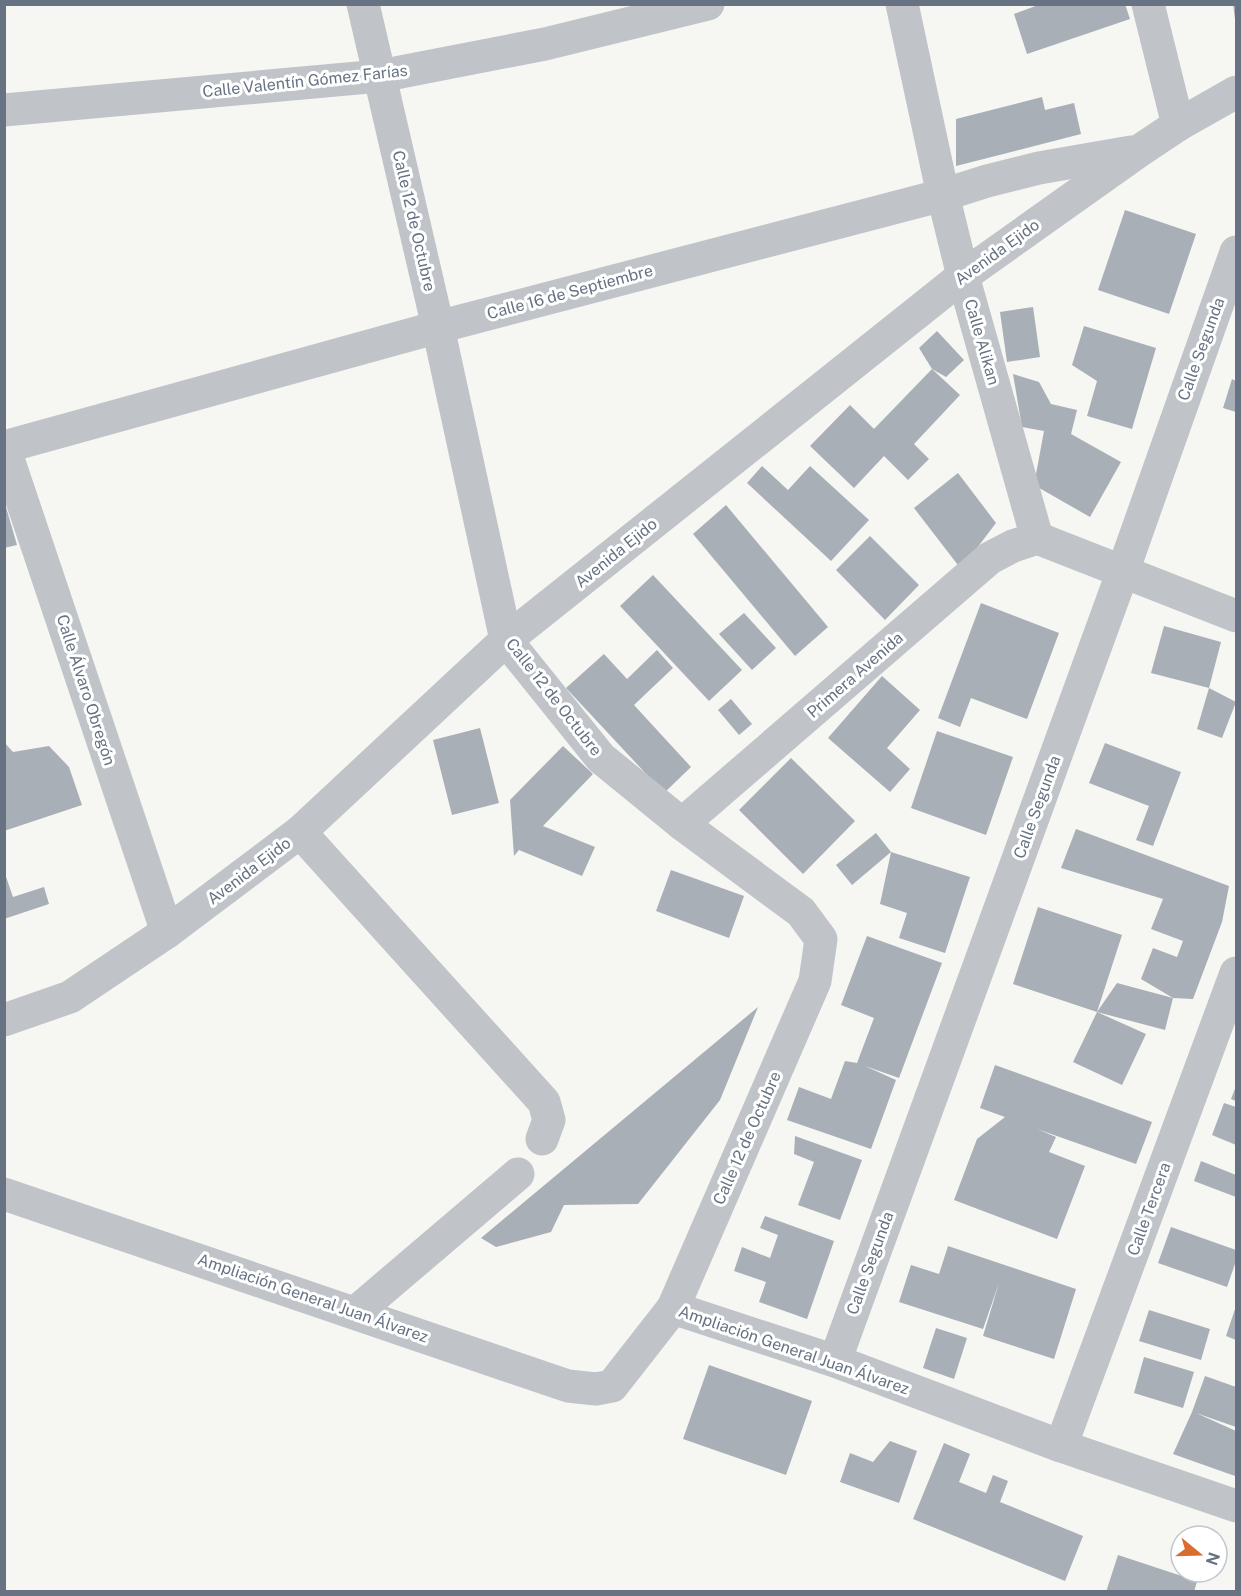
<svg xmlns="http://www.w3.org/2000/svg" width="1241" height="1596" font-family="'Public Sans',sans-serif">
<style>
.building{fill:#a9afb6}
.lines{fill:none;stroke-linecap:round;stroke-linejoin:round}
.minor{stroke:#c0c3c7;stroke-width:33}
.labels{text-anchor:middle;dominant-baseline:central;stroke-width:6;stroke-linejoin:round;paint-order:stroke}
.street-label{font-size:16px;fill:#677383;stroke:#fff}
</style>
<rect width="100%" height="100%" fill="#f6f6f3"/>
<g class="building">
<polygon points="1041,4 1125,4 1130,19 1027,54 1014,14"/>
<polygon points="1233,4 1236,4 1236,19 1235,19"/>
<polygon points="1042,97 1045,110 1074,103 1081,134 956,166 956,119"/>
<polygon points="1125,210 1196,234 1169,314 1098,290"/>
<polygon points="1033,307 1040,357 1007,362 1000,312"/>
<polygon points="1084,326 1156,348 1132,429 1087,416 1097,381 1072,365"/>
<polygon points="937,331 964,360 946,377 932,369 919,348"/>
<polygon points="932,369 960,395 914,444 929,459 908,480 884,456 854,488 810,446 850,405 874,429"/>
<polygon points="1013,374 1039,382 1051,404 1077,410 1071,434 1121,462 1090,517 1034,485 1044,431 1022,427"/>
<polygon points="1232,379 1236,381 1236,412 1223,408"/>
<polygon points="762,466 788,490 810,466 869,520 831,561 747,483"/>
<polygon points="958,473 996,523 961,569 914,508"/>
<polygon points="4,500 17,545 4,548"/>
<polygon points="726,505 828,627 795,656 693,534"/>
<polygon points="870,536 919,585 885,620 836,570"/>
<polygon points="653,575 742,670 709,701 620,606"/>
<polygon points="981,603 1059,633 1027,719 971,698 960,727 938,718"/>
<polygon points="744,613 776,648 752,670 719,634"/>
<polygon points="1164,626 1221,642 1209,688 1151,673"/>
<polygon points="657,650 673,668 634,705 691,767 664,793 566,688 604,654 627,679"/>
<polygon points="882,676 920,710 887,748 910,769 890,792 828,738"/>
<polygon points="1209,688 1236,702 1222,738 1197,729"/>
<polygon points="731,699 752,724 739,735 718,710"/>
<polygon points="480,728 499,803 452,815 433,740"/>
<polygon points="937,731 1013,757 986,835 911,808"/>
<polygon points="4,742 13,752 49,746 69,767 82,805 4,831"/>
<polygon points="1105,743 1181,772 1153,846 1136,840 1149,806 1089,783"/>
<polygon points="563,746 593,774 543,826 595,847 582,876 519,850 514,856 510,800"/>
<polygon points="791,758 855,821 803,874 739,810"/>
<polygon points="1076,829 1229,886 1222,922 1193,999 1173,998 1141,979 1153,948 1177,957 1183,941 1151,929 1163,899 1061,868"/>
<polygon points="876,833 891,852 852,885 836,865"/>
<polygon points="891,852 970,877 945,953 899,938 907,913 880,904"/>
<polygon points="671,870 744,896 729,938 656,911"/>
<polygon points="4,871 13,897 44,887 49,904 4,919"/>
<polygon points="1038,907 1122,935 1097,1012 1013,984"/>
<polygon points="867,936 942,963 899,1078 865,1066 896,1080 871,1149 787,1120 799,1087 831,1099 845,1061 857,1063 874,1018 841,1005"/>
<polygon points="1117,983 1173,998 1165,1030 1097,1012"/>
<polygon points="758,1007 720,1100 638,1204 564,1205 551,1232 496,1247 481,1238"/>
<polygon points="1097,1012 1146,1034 1122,1085 1073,1062"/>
<polygon points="995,1065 1152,1122 1136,1164 1037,1129 1056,1137 1049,1152 1085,1166 1057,1239 954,1200 977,1139 1005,1117 980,1108"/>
<polygon points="1236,1086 1236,1101 1231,1099"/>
<polygon points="1224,1103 1236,1107 1236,1145 1212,1135"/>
<polygon points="795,1136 862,1160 840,1220 798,1205 814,1162 794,1154"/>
<polygon points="1201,1161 1236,1175 1236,1197 1194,1181"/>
<polygon points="765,1216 834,1241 807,1319 759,1302 766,1282 734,1271 742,1247 770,1258 778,1235 760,1228"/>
<polygon points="1171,1227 1236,1250 1236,1261 1227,1287 1158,1263"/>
<polygon points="948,1246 1076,1289 1054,1359 983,1336 999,1283 983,1329 899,1302 911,1265 939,1274"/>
<polygon points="1236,1306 1236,1340 1226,1336"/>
<polygon points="1149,1310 1210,1329 1201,1360 1139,1341"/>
<polygon points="936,1328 967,1338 954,1379 923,1368"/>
<polygon points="1144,1357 1194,1372 1183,1408 1134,1393"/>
<polygon points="709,1365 812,1401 786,1475 683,1439"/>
<polygon points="1205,1376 1236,1387 1236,1427 1196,1413 1236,1431 1235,1476 1173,1454 1192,1412"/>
<polygon points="890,1441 917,1451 899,1503 840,1482 850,1453 873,1462"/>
<polygon points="944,1443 970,1454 959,1482 986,1493 993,1475 1008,1481 1000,1502 1083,1536 1065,1581 913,1519"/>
<polygon points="1118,1555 1197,1581 1194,1592 1106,1592"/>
</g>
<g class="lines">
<g class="minor">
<polyline points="363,4 438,327 506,640 601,758 682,824 801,912 821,939 815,981 673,1308"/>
<polyline points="902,4 943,195 963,276 1037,538"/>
<polyline points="1148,4 1178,125"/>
<polyline points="4,110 380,76 545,44 708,4"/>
<polyline points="4,447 438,327 943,195 987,181 1039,168 1131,152"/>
<polyline points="4,447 167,932"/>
<polyline points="1037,538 1236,616"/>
<polyline points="682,824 990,558 1013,546 1037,538"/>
<polyline points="300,832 544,1102 549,1120 542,1139"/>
<polyline points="4,1020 70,997 167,932 300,832 506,640 963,276 1139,151 1178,125 1236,92"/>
<polyline points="4,1194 568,1386 596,1389 612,1386 673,1308 835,1361 1061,1446 1236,1506"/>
<polyline points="356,1312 518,1174"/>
<polyline points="835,1361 1123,571 1236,252"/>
<polyline points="1061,1446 1236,973"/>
</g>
</g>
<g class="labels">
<g class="street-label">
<text transform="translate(305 81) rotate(-6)">Calle Valentín Gómez Farías</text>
<text transform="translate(414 221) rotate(77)">Calle 12 de Octubre</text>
<text transform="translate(997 252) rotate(-36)">Avenida Ejido</text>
<text transform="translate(570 292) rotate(-15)">Calle 16 de Septiembre</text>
<text transform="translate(982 342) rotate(74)">Calle Alikan</text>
<text transform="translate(1201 349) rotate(-70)">Calle Segunda</text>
<text transform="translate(616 553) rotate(-39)">Avenida Ejido</text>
<text transform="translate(855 675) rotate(-41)">Primera Avenida</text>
<text transform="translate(86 690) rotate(72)">Calle Álvaro Obregón</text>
<text transform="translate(554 697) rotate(52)">Calle 12 de Octubre</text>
<text transform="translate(1037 807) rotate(-70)">Calle Segunda</text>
<text transform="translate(249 871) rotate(-37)">Avenida Ejido</text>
<text transform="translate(747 1138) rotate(-66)">Calle 12 de Octubre</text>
<text transform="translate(1149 1209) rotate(-70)">Calle Tercera</text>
<text transform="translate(870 1263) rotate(-70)">Calle Segunda</text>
<text transform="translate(313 1298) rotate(19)">Ampliación General Juan Álvarez</text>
<text transform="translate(794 1350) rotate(19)">Ampliación General Juan Álvarez</text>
</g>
</g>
<rect width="1241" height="1596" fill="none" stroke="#677383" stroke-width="12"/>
<g transform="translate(1199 1554) rotate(109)"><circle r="28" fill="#ffffff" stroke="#c2c7cd" stroke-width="1.5"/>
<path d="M0-4.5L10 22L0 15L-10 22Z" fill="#da6c2f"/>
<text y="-9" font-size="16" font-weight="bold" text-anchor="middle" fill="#677383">N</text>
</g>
</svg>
